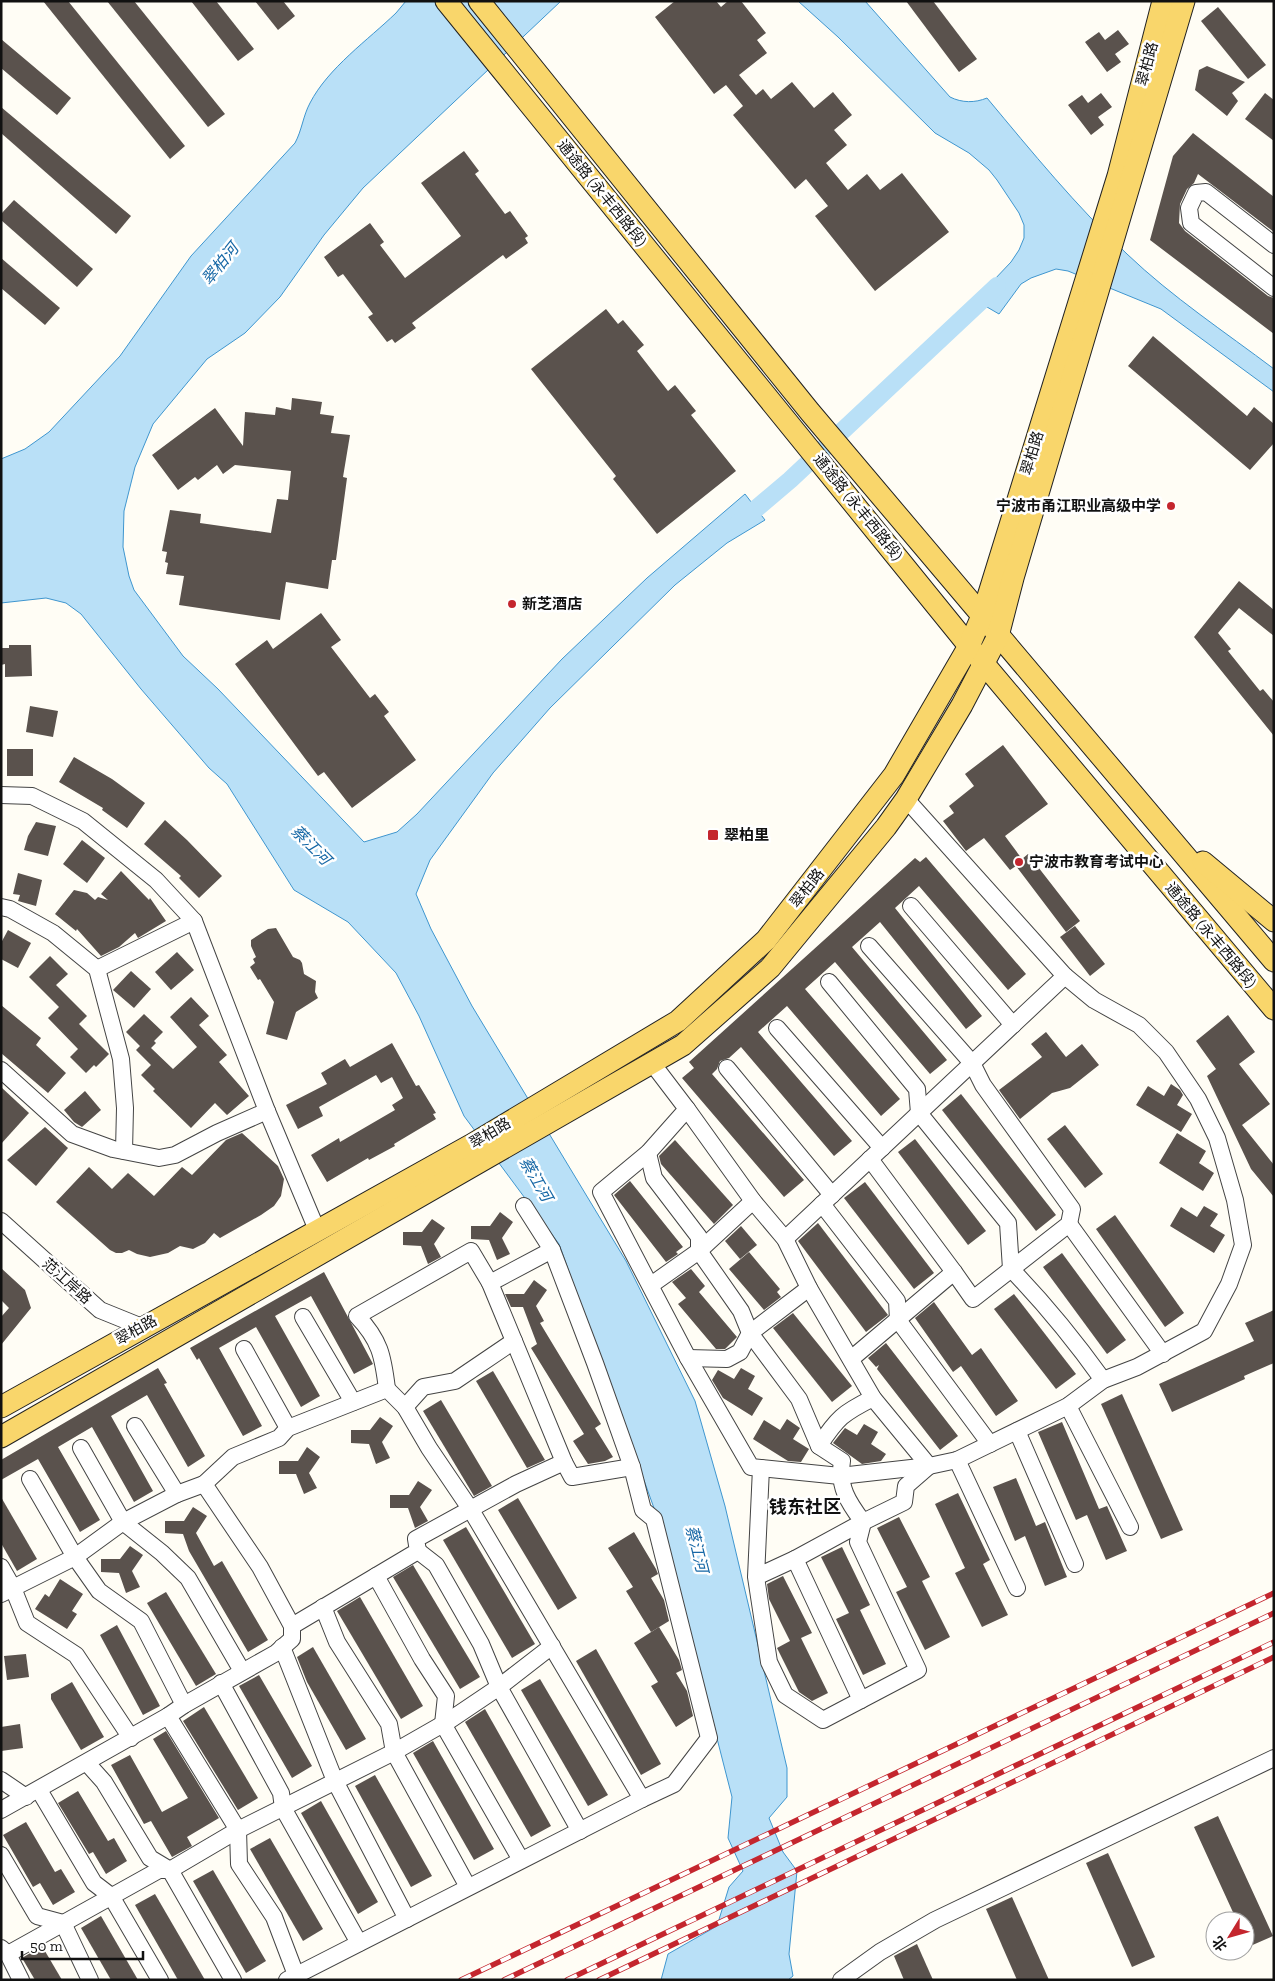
<svg xmlns="http://www.w3.org/2000/svg" width="1275" height="1981" font-family="'Zilla Slab','Noto Sans SC',serif">
<style>
.water{fill:#b9e0f7;stroke:#3f96cf}
.lines{fill:none;stroke-linecap:round;stroke-linejoin:round}
.canal{stroke:#b9e0f7;stroke-width:18}
.building{fill:#5a524d}
.minor-casing{stroke:#444;stroke-width:18}
.major-casing{stroke:#222;stroke-width:23}
.minor{stroke:#fff;stroke-width:16}
.major{stroke:#f9d66b;stroke-width:21}
.rail-casing{stroke:#c4262e;stroke-width:5.5}
.rail{stroke:#fff;stroke-width:4;stroke-dasharray:11;stroke-linecap:butt}
.poi-dot{fill:#c4262e;stroke:#fff;stroke-width:2}
.labels{text-anchor:middle;dominant-baseline:central;stroke-width:5;stroke-linejoin:round;paint-order:stroke}
.street-label{font-size:15px;fill:#111;stroke:#fff}
.poi-label{font-size:15px;font-weight:bold;fill:#111;stroke:#fff;text-anchor:start}
.water-label{font-size:16px;font-style:italic;fill:#1768a6;stroke:#fff}
.quarter-label{font-size:18px;font-weight:bold;fill:#111;stroke:#fff}
</style>
<rect width="100%" height="100%" fill="#fffdf5"/>
<g class="water">
<path d="M406,1H561L363,188L324,235L280,297L245,333L207,359L153,424L135,467L124,511L123,547L129,576L134,590L183,656L218,689L364,842L397,832L417,814L562,659L647,578L745,494L765,520L727,543L675,585L550,708L493,773L430,860L416,894L431,929L472,1006L626,1261L695,1401L725,1506L787,1768V1797L769,1818L783,1852L797,1871L789,1954L793,1976L788,1980H661L668,1954L717,1926L729,1887L743,1871L728,1838L732,1797L668,1547L559,1244L464,1116L419,1016L396,973L348,922L294,890L227,784L209,768L141,689L81,614L66,603L46,598L1,603V459L25,449L49,432L120,356L191,256L295,143C302,130 303,116 310,103C328,68 368,40 396,13Z"/>
<path d="M798,1H865L950,97C962,103 975,103 987,98C1032,152 1076,206 1127,254C1172,297 1225,332 1274,369V392L1161,309L1068,271L1056,269L1031,278L1021,284L999,314L975,300L1011,262L1019,250L1024,238V225L1019,213L997,180L989,170L969,153L935,133L838,37Z"/>
</g>
<g class="lines">
<polyline class="canal" points="738,524 790,480 997,286"/>
</g>
<g class="building">
<polygon points="43,1 68,1 185,146 170,159"/>
<polygon points="107,1 134,1 225,114 208,127"/>
<polygon points="191,1 216,1 254,49 238,61"/>
<polygon points="255,1 283,1 295,16 278,30"/>
<polygon points="675,1 716,1 721,7 728,1 741,1 766,33 757,40 767,53 739,75 756,95 763,89 771,99 792,82 814,108 833,92 852,115 834,130 847,145 826,163 848,190 867,174 880,190 902,173 949,232 875,291 815,216 828,206 806,179 795,189 733,115 743,106 726,85 714,94 655,17"/>
<polygon points="906,1 933,1 977,59 959,72"/>
<polygon points="1218,7 1266,65 1248,79 1201,21"/>
<polygon points="1118,30 1129,44 1115,54 1121,62 1107,72 1085,42 1099,32 1105,40"/>
<polygon points="1,39 71,98 57,115 1,68"/>
<polygon points="1207,66 1245,82 1232,93 1238,101 1227,116 1195,90 1199,70"/>
<polygon points="1101,93 1112,107 1098,117 1104,125 1091,135 1068,105 1082,95 1088,103"/>
<polygon points="1265,93 1274,100 1274,141 1245,119"/>
<polygon points="1,107 131,216 116,234 1,133"/>
<polygon points="1193,133 1274,197 1274,232 1198,174 1194,183 1187,189 1180,204 1179,223 1185,231 1268,296 1274,298 1274,334 1150,240 1173,156"/>
<polygon points="464,151 479,171 475,174 505,214 510,211 528,236 525,238 528,243 506,259 503,255 412,323 416,328 395,343 392,339 387,342 368,317 373,314 343,274 338,277 324,257 370,223 384,242 380,245 405,278 461,236 421,183"/>
<polygon points="14,200 93,269 77,287 1,220 1,214"/>
<polygon points="1,258 60,308 45,325 1,288"/>
<polygon points="606,309 618,324 623,320 644,345 637,351 668,391 675,385 696,411 691,415 736,471 657,534 613,479 616,476 531,369"/>
<polygon points="1153,336 1247,416 1254,407 1274,424 1274,443 1250,470 1128,366"/>
<polygon points="292,398 322,402 320,414 334,416 331,433 350,435 343,477 347,478 336,560 332,560 328,589 286,582 280,620 179,605 184,576 166,574 168,563 165,562 167,552 162,551 170,510 201,514 200,523 271,533 277,499 288,500 291,471 235,465 223,474 217,465 198,480 195,477 178,490 152,455 215,408 243,446 245,412 275,415 276,407 291,410"/>
<polygon points="1239,581 1274,610 1274,636 1239,608 1218,633 1231,649 1228,651 1260,691 1263,689 1274,702 1274,736 1194,637"/>
<polygon points="321,613 341,640 331,647 370,698 375,694 389,712 384,716 416,760 352,808 324,772 318,776 235,664 267,640 273,649"/>
<polygon points="9,645 31,645 32,676 5,677 5,664 1,665 1,648 9,648"/>
<polygon points="30,706 58,711 53,737 26,732"/>
<polygon points="1003,745 1048,804 1005,836 1022,859 1028,854 1080,921 1066,932 1016,866 1010,870 984,838 966,851 943,821 954,813 949,806 974,786 965,774"/>
<rect x="7" y="749" width="26" height="27"/>
<polygon points="74,757 112,779 145,803 127,828 102,810 103,808 59,782"/>
<polygon points="165,820 187,840 222,876 199,898 179,878 181,876 144,844"/>
<polygon points="36,822 56,826 48,856 24,850 28,836"/>
<polygon points="82,840 105,858 87,883 63,864"/>
<polygon points="926,857 1026,974 1008,990 919,886 895,908 982,1016 966,1029 880,922 852,947 947,1060 930,1074 835,962 805,989 900,1099 881,1116 787,1006 758,1032 852,1141 834,1156 741,1047 729,1058 720,1061 717,1069 712,1074 804,1180 784,1197 682,1078 694,1068 689,1062 915,858 920,862"/>
<polygon points="121,871 149,900 150,898 166,921 138,938 135,933 119,947 101,956 77,929 76,931 55,914 74,890 87,893 95,900 98,897 108,900 101,894"/>
<polygon points="18,873 42,880 36,906 18,901 20,895 13,894"/>
<polygon points="1075,926 1105,964 1090,976 1060,937"/>
<polygon points="276,928 293,957 300,960 302,963 304,974 316,981 315,992 318,998 296,1012 287,1040 266,1034 274,1002 260,979 258,980 250,967 255,963 253,959 256,957 251,946 251,940 268,929"/>
<polygon points="8,930 31,943 18,968 1,959 1,943"/>
<polygon points="177,952 194,970 171,990 155,972"/>
<polygon points="50,956 68,974 56,985 87,1016 79,1024 109,1054 96,1067 94,1065 86,1073 70,1057 78,1049 48,1018 59,1007 29,977"/>
<polygon points="131,971 151,989 134,1008 113,990"/>
<polygon points="191,997 209,1016 199,1025 227,1055 219,1062 249,1096 227,1115 215,1103 191,1128 153,1091 155,1089 141,1075 151,1065 136,1050 140,1046 126,1032 144,1014 163,1032 154,1041 156,1043 151,1048 173,1069 197,1047 170,1017"/>
<polygon points="1,1005 41,1038 36,1045 66,1073 48,1093 1,1053"/>
<polygon points="1228,1015 1255,1052 1239,1064 1270,1104 1242,1125 1274,1165 1274,1197 1251,1169 1207,1076 1216,1069 1196,1041"/>
<polygon points="1046,1032 1066,1057 1082,1044 1099,1065 1070,1088 1052,1093 1020,1119 999,1090 1042,1057 1031,1044"/>
<polygon points="392,1043 416,1086 419,1085 436,1113 433,1114 436,1119 394,1144 395,1146 369,1160 368,1158 327,1182 311,1155 339,1138 340,1142 395,1110 392,1105 403,1098 392,1077 381,1083 376,1075 319,1107 323,1116 298,1129 286,1105 327,1084 321,1073 345,1059 350,1067"/>
<polygon points="1171,1084 1180,1090 1183,1095 1177,1105 1192,1114 1181,1132 1136,1105 1148,1086 1164,1096"/>
<polygon points="1,1087 29,1113 1,1144"/>
<polygon points="85,1091 101,1110 82,1127 74,1122 64,1110"/>
<polygon points="961,1094 1056,1215 1036,1231 942,1110"/>
<polygon points="1065,1125 1103,1174 1085,1188 1047,1139"/>
<polygon points="45,1127 68,1148 36,1186 7,1160"/>
<polygon points="242,1133 278,1166 284,1179 281,1196 274,1206 261,1215 220,1238 214,1233 205,1243 193,1249 180,1246 168,1253 150,1257 137,1254 129,1250 122,1253 116,1253 110,1250 56,1202 89,1167 112,1189 128,1173 154,1196 182,1167 192,1175 226,1140"/>
<polygon points="1177,1133 1206,1151 1199,1163 1214,1173 1203,1191 1159,1163"/>
<polygon points="915,1139 986,1231 968,1245 898,1152"/>
<polygon points="675,1140 733,1205 714,1224 661,1164 659,1156"/>
<polygon points="630,1181 683,1247 676,1252 678,1254 666,1262 614,1195"/>
<polygon points="865,1182 934,1273 914,1289 844,1198"/>
<polygon points="1204,1206 1218,1214 1210,1226 1225,1235 1214,1253 1170,1226 1181,1207 1197,1217"/>
<polygon points="500,1212 513,1222 502,1238 510,1254 497,1260 489,1240 471,1239 471,1226 490,1226"/>
<polygon points="1115,1215 1184,1313 1165,1327 1096,1229"/>
<polygon points="432,1219 445,1228 434,1244 441,1257 428,1264 421,1246 403,1245 403,1232 422,1232"/>
<polygon points="818,1223 888,1315 866,1332 798,1241"/>
<polygon points="741,1226 757,1245 740,1259 725,1241"/>
<polygon points="749,1252 780,1289 777,1292 781,1297 764,1310 729,1269"/>
<polygon points="1062,1253 1126,1340 1107,1354 1043,1267"/>
<polygon points="1,1268 25,1290 31,1308 1,1345 1,1317 9,1308 1,1300"/>
<polygon points="691,1269 705,1286 699,1292 737,1337 725,1349 716,1349 678,1304 686,1298 672,1282"/>
<polygon points="324,1272 373,1364 354,1374 311,1296 275,1316 320,1396 301,1407 256,1327 219,1348 262,1426 243,1436 199,1358 197,1360 190,1348"/>
<polygon points="534,1280 547,1290 536,1306 544,1321 540,1323 601,1424 595,1428 613,1457 605,1461 588,1464 573,1441 584,1434 531,1348 537,1344 523,1307 511,1307 505,1294 524,1294"/>
<polygon points="1014,1294 1076,1374 1056,1389 994,1309"/>
<polygon points="934,1302 972,1355 981,1348 1018,1401 996,1416 961,1366 953,1372 915,1318"/>
<polygon points="1274,1310 1274,1363 1244,1376 1245,1379 1172,1412 1159,1384 1254,1341 1245,1323"/>
<polygon points="793,1313 852,1386 832,1402 773,1328"/>
<polygon points="886,1343 958,1436 940,1450 877,1369 879,1365 876,1367 868,1358"/>
<polygon points="158,1368 167,1383 164,1384 205,1456 188,1467 147,1395 111,1416 153,1491 134,1502 92,1427 58,1447 100,1520 80,1532 38,1459 1,1480 1,1460"/>
<polygon points="741,1368 755,1376 748,1389 763,1398 752,1416 723,1398 712,1380 718,1370 734,1379"/>
<polygon points="493,1371 545,1460 527,1468 476,1381"/>
<polygon points="1122,1394 1183,1530 1161,1539 1101,1404"/>
<polygon points="441,1400 492,1486 474,1496 423,1411"/>
<polygon points="380,1417 393,1426 382,1442 390,1458 376,1464 369,1444 351,1443 351,1430 370,1430"/>
<polygon points="787,1419 800,1428 793,1439 809,1449 801,1462 788,1461 753,1439 764,1420 780,1430"/>
<polygon points="1062,1422 1099,1509 1107,1506 1127,1551 1106,1560 1087,1515 1076,1520 1038,1432"/>
<polygon points="864,1424 878,1432 871,1444 886,1454 881,1461 862,1464 833,1443 845,1428 857,1435"/>
<polygon points="307,1447 320,1457 309,1473 317,1488 304,1494 296,1474 279,1474 279,1461 298,1461"/>
<polygon points="1016,1478 1036,1526 1045,1522 1067,1577 1045,1586 1025,1536 1015,1541 993,1487"/>
<polygon points="418,1481 432,1490 420,1507 428,1521 415,1528 408,1508 390,1508 390,1495 409,1495"/>
<polygon points="958,1493 990,1560 983,1564 1008,1615 982,1627 955,1573 965,1568 935,1504"/>
<polygon points="1,1497 37,1559 17,1571 1,1543"/>
<polygon points="518,1498 577,1598 558,1610 498,1510"/>
<polygon points="193,1507 207,1516 196,1533 214,1566 222,1561 268,1640 248,1652 189,1551 183,1534 165,1533 165,1521 184,1521"/>
<polygon points="899,1517 930,1577 922,1581 950,1637 925,1650 896,1592 907,1587 877,1528"/>
<polygon points="466,1527 535,1644 512,1658 443,1540"/>
<polygon points="634,1532 656,1569 658,1574 651,1578 664,1600 669,1621 651,1632 626,1591 633,1587 608,1548"/>
<polygon points="130,1546 143,1555 132,1571 140,1587 126,1593 119,1573 101,1572 101,1559 120,1559"/>
<polygon points="842,1547 870,1605 860,1610 886,1664 863,1675 836,1619 849,1613 821,1557"/>
<polygon points="413,1565 480,1677 460,1689 393,1577"/>
<polygon points="783,1576 812,1633 801,1638 828,1693 812,1701 799,1692 777,1648 790,1641 769,1599 767,1584"/>
<polygon points="60,1579 83,1594 72,1611 77,1614 67,1629 35,1609 45,1594 49,1597"/>
<polygon points="166,1592 216,1674 196,1686 147,1603"/>
<polygon points="360,1597 423,1706 401,1719 337,1611"/>
<polygon points="117,1625 160,1706 143,1715 100,1635"/>
<polygon points="659,1627 679,1660 682,1670 676,1673 687,1691 693,1716 676,1727 651,1686 658,1682 634,1643"/>
<polygon points="313,1647 366,1739 346,1750 307,1682 297,1657"/>
<polygon points="596,1649 661,1764 641,1775 576,1661"/>
<polygon points="26,1654 29,1677 7,1680 4,1656"/>
<polygon points="259,1675 312,1766 292,1778 239,1686"/>
<polygon points="540,1679 608,1795 588,1806 521,1690"/>
<polygon points="72,1682 104,1737 81,1750 51,1699 51,1694"/>
<polygon points="204,1707 258,1798 238,1810 183,1721"/>
<polygon points="485,1709 551,1826 531,1837 465,1722"/>
<polygon points="20,1724 23,1748 1,1751 1,1727"/>
<polygon points="166,1731 219,1818 187,1837 192,1846 172,1857 151,1821 144,1824 111,1765 130,1755 162,1812 188,1798 153,1739"/>
<polygon points="433,1741 494,1849 474,1860 413,1753"/>
<polygon points="375,1775 432,1876 411,1887 355,1786"/>
<polygon points="78,1791 108,1841 114,1838 127,1861 106,1874 93,1852 89,1854 58,1803"/>
<polygon points="321,1801 378,1902 358,1914 301,1813"/>
<polygon points="1218,1816 1273,1936 1248,1947 1245,1940 1245,1921 1237,1921 1194,1827"/>
<polygon points="26,1822 55,1872 61,1869 75,1892 53,1905 40,1883 33,1887 3,1835"/>
<polygon points="270,1838 323,1929 303,1941 250,1849"/>
<polygon points="1108,1853 1155,1957 1132,1967 1086,1863"/>
<polygon points="213,1870 266,1961 246,1973 193,1881"/>
<polygon points="155,1894 205,1980 178,1980 135,1905"/>
<polygon points="1012,1897 1049,1980 1017,1980 986,1909"/>
<polygon points="101,1916 138,1980 111,1980 81,1928"/>
<polygon points="917,1944 933,1980 904,1980 894,1956"/>
<polygon points="42,1946 62,1980 35,1980 22,1958"/>
</g>
<g class="lines">
<g class="minor-casing">
<g id="minor">
<polyline points="1274,245 1206,192 1196,193 1189,208 1191,223 1274,288"/>
<polyline points="1,795 32,796 83,821 156,880 194,921 267,1111 317,1230"/>
<polyline points="911,906 1013,1025"/>
<polyline points="1,907 10,909 53,933 97,969 121,1059 125,1108 124,1151"/>
<polyline points="97,969 194,921"/>
<path d="M829,982L917,1089L919,1113L1008,1223L1011,1269C1045,1304 1075,1341 1103,1380"/>
<polyline points="777,1028 882,1148"/>
<polyline points="652,1063 687,1109 648,1153 601,1192 688,1358 751,1467 840,1476 929,1466 957,1460 1068,1406 1103,1380 1137,1367 1204,1331 1229,1284 1243,1245 1235,1200 1217,1138 1198,1099 1166,1052 1139,1025 1094,1000 1065,976 906,799"/>
<polyline points="727,1068 832,1195"/>
<polyline points="1,1070 72,1134 113,1149 159,1158 175,1155 217,1133 267,1111"/>
<path d="M648,1153L654,1178L699,1237V1251L741,1311L750,1333L799,1399L819,1446L842,1461C838,1487 848,1502 863,1522L904,1502L906,1486L929,1466L873,1398L809,1288L785,1239L753,1201L687,1109"/>
<polyline points="870,1159 954,1272"/>
<polyline points="822,1204 897,1301 898,1320 990,1444"/>
<polyline points="524,1206 552,1250 595,1363 632,1467 643,1510 654,1519 709,1738 674,1784 642,1799"/>
<polyline points="1,1221 100,1310 142,1327"/>
<polyline points="1069,1224 1163,1354"/>
<polyline points="785,1239 1065,976"/>
<polyline points="552,1250 490,1283 564,1462"/>
<polyline points="651,1285 699,1251 753,1201"/>
<polyline points="303,1317 353,1402"/>
<polyline points="244,1349 288,1428"/>
<polyline points="688,1358 727,1359 740,1352 750,1333 809,1288"/>
<polyline points="851,1359 954,1272 973,1299 1069,1224 1072,1209 983,1085 972,1063 869,946"/>
<path d="M387,1389C383,1356 380,1340 357,1316L471,1251L490,1283"/>
<polyline points="1068,1406 1130,1527"/>
<polyline points="405,1407 423,1387 455,1381 514,1341"/>
<polyline points="135,1426 177,1494"/>
<polyline points="1017,1431 1075,1564"/>
<path d="M819,1446C837,1418 843,1413 873,1398"/>
<polyline points="81,1448 123,1522 162,1553 188,1578 242,1671"/>
<polyline points="957,1460 1017,1588"/>
<polyline points="30,1479 75,1557 99,1591 141,1621 184,1705"/>
<polyline points="204,1484 260,1567 292,1626"/>
<polyline points="418,1551 436,1565 481,1644 499,1687 580,1831"/>
<polyline points="795,1559 861,1700"/>
<polyline points="1,1567 13,1588 27,1623 76,1655 131,1738"/>
<polyline points="376,1576 422,1659 446,1696 443,1724 521,1860"/>
<polyline points="756,1577 795,1559 863,1522 858,1542 918,1670 823,1720 785,1695 769,1662 756,1577 761,1468"/>
<polyline points="1,1594 75,1557 123,1522 177,1494 204,1484 233,1457 279,1438 288,1428 387,1389 405,1407 429,1448 471,1510 642,1799 287,1980"/>
<polyline points="323,1607 337,1642 389,1724 394,1752 468,1887"/>
<polyline points="282,1647 335,1781 407,1919"/>
<polyline points="221,1683 281,1793 283,1808 359,1943"/>
<polyline points="168,1716 238,1830 239,1864 274,1917 296,1975"/>
<polyline points="87,1763 104,1782 150,1858 170,1870 233,1980"/>
<polyline points="1,1780 26,1797"/>
<polyline points="39,1790 94,1883 111,1896 160,1980"/>
<polyline points="1,1810 168,1716 184,1705 276,1653 292,1639 292,1626 418,1551 416,1539 516,1484 564,1462 572,1477 632,1467"/>
<polyline points="1,1855 37,1916 63,1923 90,1980"/>
<polyline points="1,1948 8,1954 21,1980"/>
<polyline points="8,1954 159,1870 170,1870 238,1830 394,1752 450,1720 499,1687 552,1646"/>
<polyline points="841,1980 880,1952 935,1920 1274,1758"/>
</g>
</g>
<g class="major-casing">
<g id="major">
<polyline points="446,1 969,646 1274,1009"/>
<polyline points="479,1 810,412 1274,961"/>
<polyline points="1203,862 1274,921"/>
<polyline points="1,1407 471,1145 678,1021 766,940 894,775 969,646 982,616 1118,176 1163,1"/>
<polyline points="1,1437 683,1045 770,968 886,827 906,799 962,705 998,636 1013,578 1184,1"/>
</g>
</g>
<use href="#minor" class="minor"/>
<use href="#major" class="major"/>
<g class="rail-casing">
<g id="rail">
<polyline points="461,1980 1274,1593"/>
<polyline points="504,1980 1274,1613"/>
<polyline points="567,1980 1274,1642"/>
<polyline points="599,1980 1274,1657"/>
</g>
</g>
<use href="#rail" class="rail"/>
</g>
<g class="poi-dot">
<circle cx="1171" cy="506" r="5"/>
<circle cx="512" cy="604" r="5"/>
<rect x="707" y="829" width="12" height="12" rx="2.5"/>
<circle cx="1019" cy="862" r="5"/>
</g>
<g class="labels">
<g class="street-label">
<text transform="translate(1147 64) rotate(-75)">翠柏路</text>
<text transform="translate(602 193) rotate(51)">通途路 (永丰西路段)</text>
<text transform="translate(1032 453) rotate(-73)">翠柏路</text>
<text transform="translate(858 507) rotate(51)">通途路 (永丰西路段)</text>
<text transform="translate(807 888) rotate(-52)">翠柏路</text>
<text transform="translate(1211 935) rotate(50)">通途路 (永丰西路段)</text>
<text transform="translate(490 1133) rotate(-31)">翠柏路</text>
<text transform="translate(67 1281) rotate(42)">范江岸路</text>
<text transform="translate(136 1330) rotate(-29)">翠柏路</text>
</g>
<g class="poi-label">
<text x="1161" y="506" text-anchor="end">宁波市甬江职业高级中学</text>
<text x="522" y="604">新芝酒店</text>
<text x="724" y="835">翠柏里</text>
<text x="1029" y="862">宁波市教育考试中心</text>
</g>
<g class="water-label">
<text transform="translate(220 264) rotate(-51)">翠柏河</text>
<text transform="translate(311 845) rotate(45)">蔡江河</text>
<text transform="translate(536 1179) rotate(60)">蔡江河</text>
<text transform="translate(697 1549) rotate(76)">蔡江河</text>
</g>
<g class="quarter-label">
<text x="805" y="1507">钱东社区</text>
</g>
</g>
<rect width="1275" height="1981" fill="none" stroke="#111111" stroke-width="5"/>
<g transform="translate(1230 1936) rotate(233)"><circle r="24" fill="#ffffff" stroke="#a0a0a0"/>
<path d="M0-4L9 19L0 12L-9 19Z" fill="#c4262e"/>
<text y="-8" font-size="14" font-weight="bold" text-anchor="middle" fill="#111111">北</text>
</g>
<path d="M22 1951v8h121v-8" fill="none" stroke="#111111" stroke-width="2.5"/>
<text x="30" y="1951" font-size="15" fill="#111111" stroke="#ffffff" stroke-width="4" paint-order="stroke">50 m</text>
</svg>
